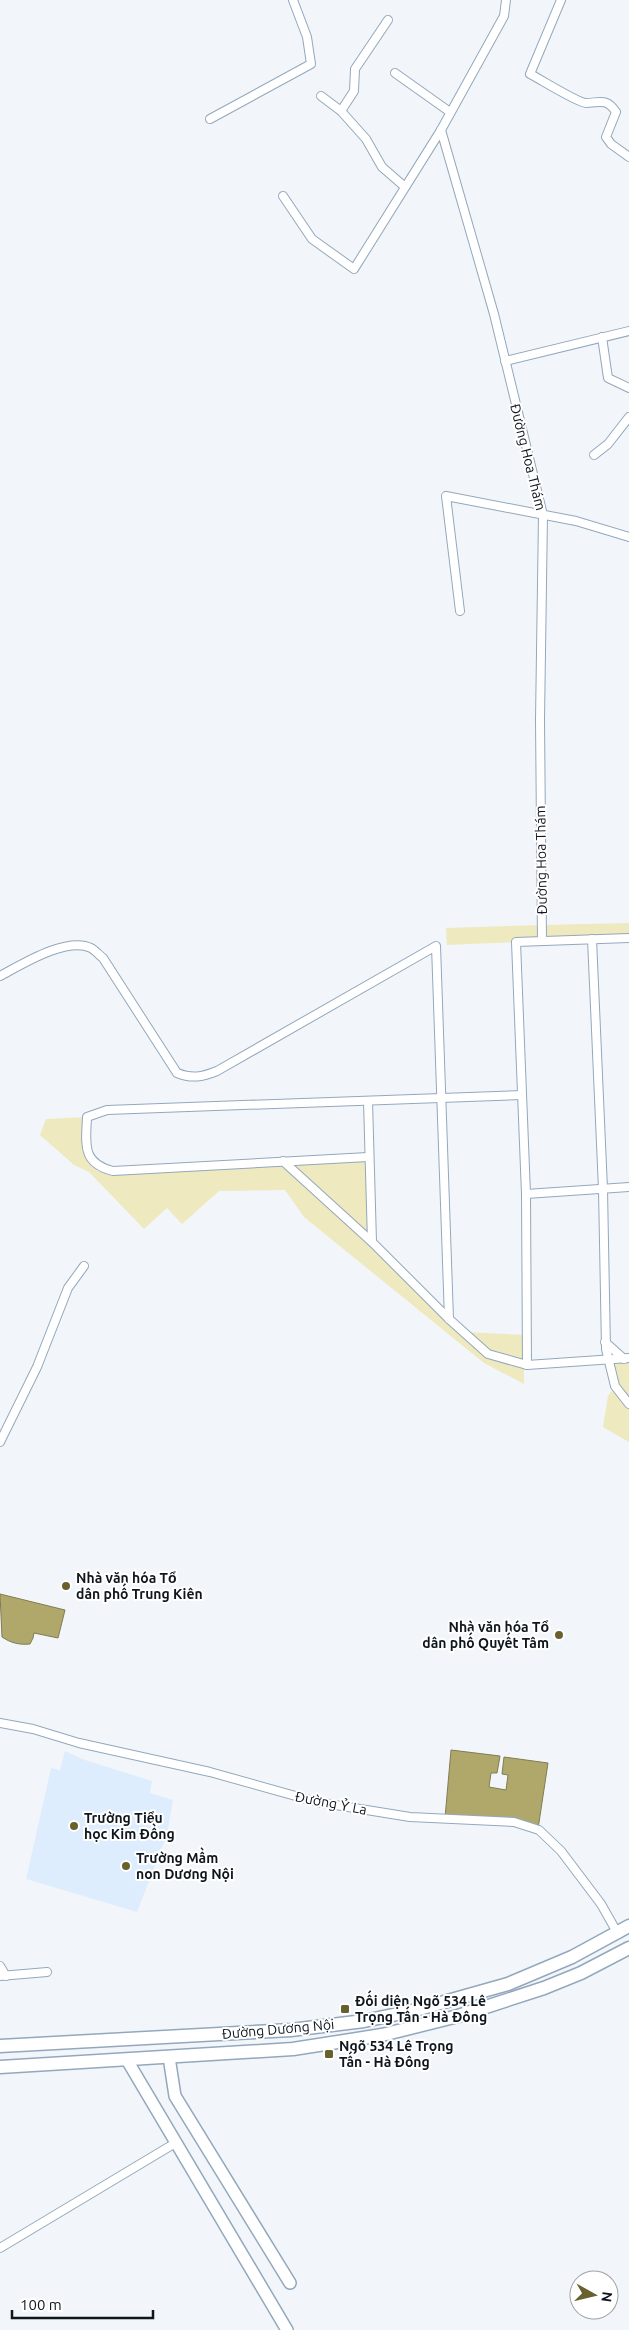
<svg xmlns="http://www.w3.org/2000/svg" width="629" height="2330" font-family="Ubuntu,sans-serif">
<style>
.built{fill:#ddedfe}
.green{fill:#eee9be}
.water{fill:#b0a86b;stroke:#7f7c54}
.lines{fill:none;stroke-linecap:round;stroke-linejoin:round}
.minor-casing{stroke:#93a8bd;stroke-width:10}
.secondary-casing{stroke:#93a8bd;stroke-width:14}
.primary-casing{stroke:#93a8bd;stroke-width:15}
.minor{stroke:#fff;stroke-width:8}
.secondary{stroke:#fff;stroke-width:11}
.primary{stroke:#fff;stroke-width:12}
.poi-dot{fill:#68612e;stroke:#fff;stroke-width:2}
.labels{text-anchor:middle;dominant-baseline:central;stroke-width:4;stroke-linejoin:round;paint-order:stroke}
.street-label{font-size:14px;fill:#0e161e;stroke:#fff}
.poi-label{font-size:14px;font-weight:bold;fill:#0e161e;stroke:#fff;text-anchor:start}
</style>
<rect width="100%" height="100%" fill="#f2f6fa"/>
<polygon class="built" points="65,1751 82,1759 152,1781 150,1793 173,1800 167,1835 137,1912 26,1879 51,1768 60,1770"/>
<g class="green">
<polygon points="629,923 629,938 543,941 543,925"/>
<polygon points="541,925 542,941 447,945 446,928"/>
<polygon points="87,1117 82,1149 97,1171 114,1174 282,1165 487,1354 524,1367 524,1384 484,1363 304,1217 285,1190 219,1191 182,1224 167,1208 144,1229 89,1172 74,1165 40,1135 46,1119"/>
<polygon points="368,1157 372,1241 284,1162"/>
<polygon points="465,1332 525,1335 526,1363 488,1353"/>
<polygon points="629,1359 629,1402 616,1386 608,1361"/>
<polygon points="615,1387 629,1405 629,1442 603,1427 608,1396"/>
</g>
<g class="water">
<path d="M0,1594L65,1610L58,1638L34,1633L33,1638L30,1644C19,1645 11,1643 2,1637Z"/>
<polygon points="451,1750 500,1756 497,1773 491,1773 489,1787 506,1790 508,1775 502,1774 504,1757 548,1763 538,1829 514,1821 445,1818"/>
</g>
<g class="lines">
<g class="minor-casing">
<g id="minor">
<path d="M561,0L530,74C540,79 578,103 586,103C599,103 606,97 616,112L606,137L611,144L629,157"/>
<polyline points="388,20 355,69 354,91 341,111 366,139 382,167 405,187"/>
<polyline points="395,73 450,112"/>
<polyline points="321,96 341,111"/>
<polyline points="210,119 311,64 307,37 293,0"/>
<polyline points="441,130 494,314 543,515 540,720 542,941"/>
<polyline points="283,196 312,239 354,269 441,130 504,16 506,0"/>
<polyline points="602,337 608,378 629,388"/>
<polyline points="505,361 629,331"/>
<polyline points="594,455 608,444 629,417"/>
<polyline points="460,611 446,496 576,521 629,537"/>
<polyline points="629,938 516,942 526,1194 527,1365 629,1358"/>
<polyline points="592,939 603,1189 606,1349 615,1386 629,1404"/>
<path d="M0,976C21,965 67,936 91,948C95,950 99,955 103,958L177,1073C192,1079 202,1077 217,1071L436,946L449,1319"/>
<polyline points="368,1101 372,1242 449,1319 488,1354 527,1365"/>
<path d="M368,1157L113,1171C81,1163 86,1143 87,1117L107,1110L522,1095"/>
<polyline points="283,1161 372,1242"/>
<polyline points="526,1194 629,1187"/>
<polyline points="605,1342 624,1359"/>
<polyline points="0,1442 37,1367 68,1288 84,1266"/>
<polyline points="0,1723 33,1729 79,1743 210,1772 317,1802 410,1817 514,1822 539,1830 561,1851 601,1904 618,1934"/>
<polyline points="0,1966 6,1976"/>
<polyline points="0,1976 47,1972"/>
<polyline points="0,2248 177,2142"/>
</g>
</g>
<g class="secondary-casing">
<g id="secondary">
<polyline points="169,2057 175,2096 290,2283"/>
<polyline points="127,2060 287,2330"/>
</g>
</g>
<g class="primary-casing">
<g id="primary">
<polyline points="0,2046 291,2030 364,2021 412,2011 508,1984 572,1957 629,1926"/>
<polyline points="0,2067 293,2049 382,2035 458,2016 544,1988 581,1973 629,1948"/>
</g>
</g>
<use href="#minor" class="minor"/>
<use href="#secondary" class="secondary"/>
<use href="#primary" class="primary"/>
</g>
<g class="poi-dot">
<circle cx="66" cy="1586" r="5"/>
<circle cx="559" cy="1635" r="5"/>
<circle cx="74" cy="1826" r="5"/>
<circle cx="126" cy="1866" r="5"/>
<rect x="340" y="2004" width="10" height="10" rx="2.5"/>
<rect x="324" y="2049" width="10" height="10" rx="2.5"/>
</g>
<g class="labels">
<g class="street-label">
<text transform="translate(528 457) rotate(76)">Đường Hoa Thám</text>
<text transform="translate(541 860) rotate(-91)">Đường Hoa Thám</text>
<text transform="translate(331 1803) rotate(11)">Đường Ỷ La</text>
<text transform="translate(278 2029) rotate(-5)">Đường Dương Nội</text>
</g>
<g class="poi-label">
<text x="76" y="1578">Nhà văn hóa Tổ<tspan x="76" dy="16">dân phố Trung Kiên</tspan></text>
<text x="549" y="1627" text-anchor="end">Nhà văn hóa Tổ<tspan x="549" dy="16">dân phố Quyết Tâm</tspan></text>
<text x="84" y="1818">Trường Tiểu<tspan x="84" dy="16">học Kim Đồng</tspan></text>
<text x="136" y="1858">Trường Mầm<tspan x="136" dy="16">non Dương Nội</tspan></text>
<text x="355" y="2001">Đối diện Ngõ 534 Lê<tspan x="355" dy="16">Trọng Tấn - Hà Đông</tspan></text>
<text x="339" y="2046">Ngõ 534 Lê Trọng<tspan x="339" dy="16">Tấn - Hà Đông</tspan></text>
</g>
</g>
<g transform="translate(594 2295) rotate(98)"><circle r="24" fill="#ffffff" stroke="#9fa2a5"/>
<path d="M0-4L9 19L0 12L-9 19Z" fill="#68612e"/>
<text y="-8" font-size="14" font-weight="bold" text-anchor="middle" fill="#0e161e">N</text>
</g>
<path d="M12 2310v8h141v-8" fill="none" stroke="#0e161e" stroke-width="2.5"/>
<text x="20" y="2310" font-size="15" fill="#0e161e" stroke="#ffffff" stroke-width="4" paint-order="stroke">100 m</text>
</svg>
